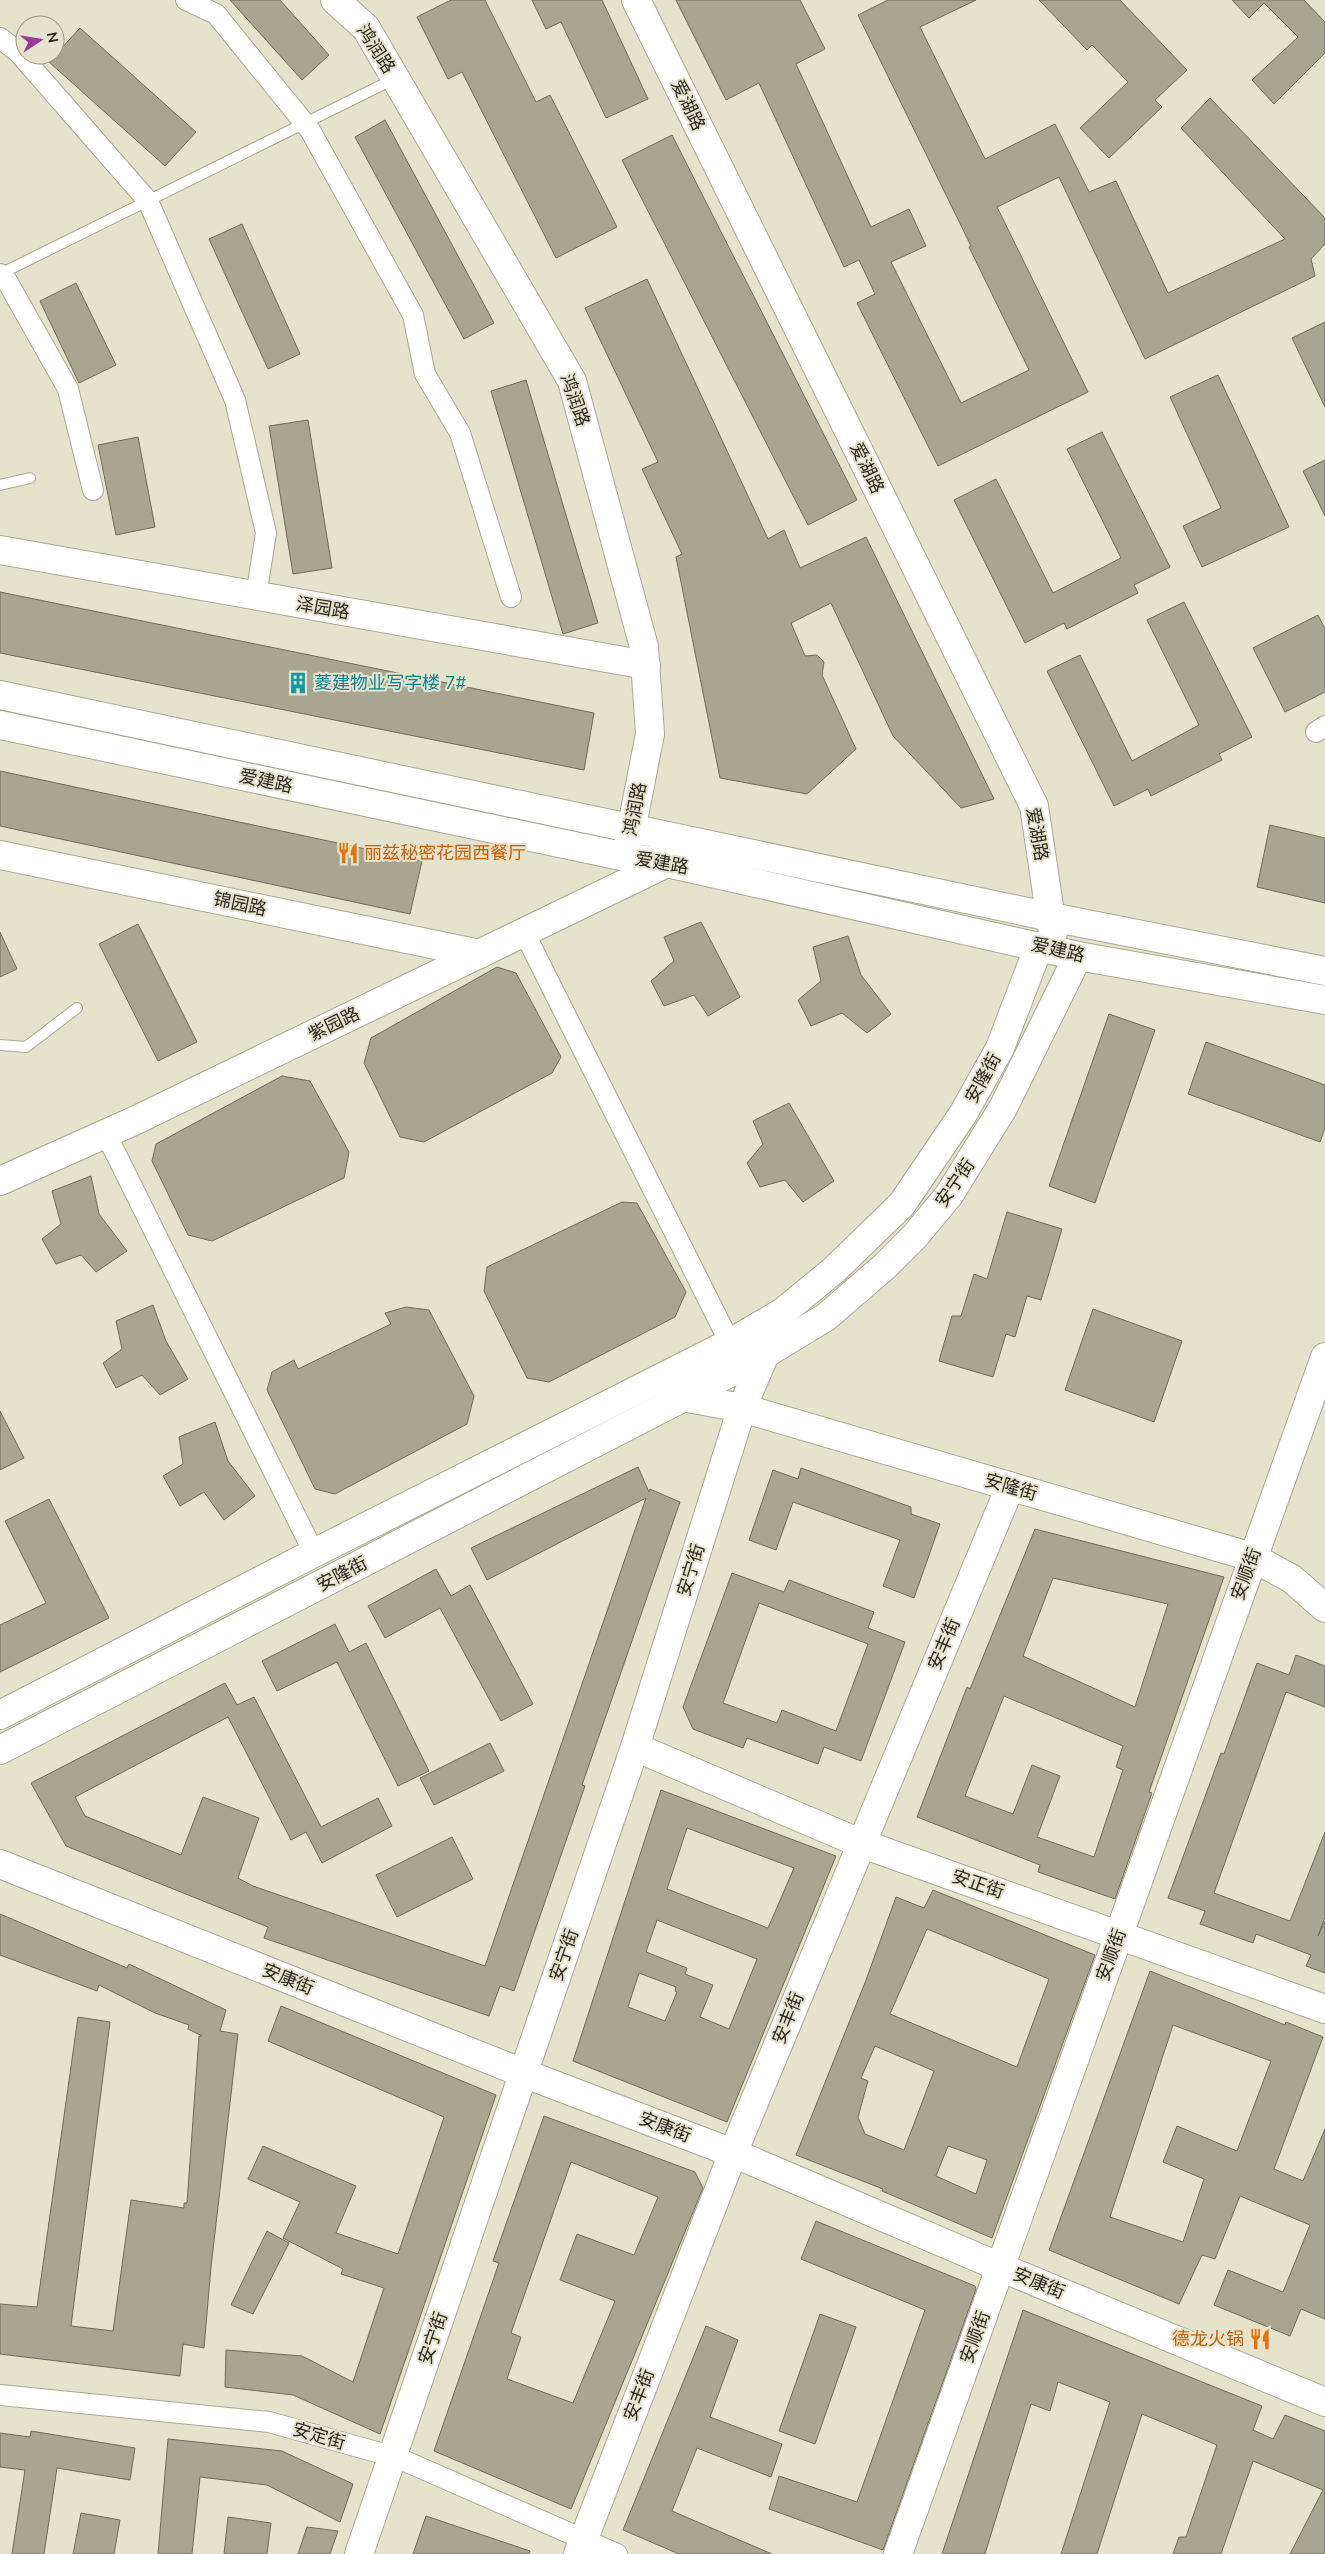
<svg xmlns="http://www.w3.org/2000/svg" width="1325" height="2554" font-family="'Nunito Sans','Noto Sans SC',sans-serif">
<style>
.building{fill:#a8a591;stroke:#6e6b58;fill-rule:evenodd}
.lines{fill:none;stroke-linecap:round;stroke-linejoin:round}
.lane-casing{stroke:#aaa792;stroke-width:12}
.street-casing{stroke:#aaa792;stroke-width:22}
.secondary-casing{stroke:#aaa792;stroke-width:30}
.lane{stroke:#fff;stroke-width:10}
.street{stroke:#fff;stroke-width:20}
.secondary{stroke:#fff;stroke-width:28}
.labels{text-anchor:middle;dominant-baseline:central;stroke-width:4;stroke-linejoin:round;paint-order:stroke}
.street-label{font-size:18px;fill:#28261e;stroke:#e6e3cd}
.culture-label{font-size:18px;fill:#0d838f;stroke:#e6e3cd;text-anchor:start}
.food-label{font-size:18px;fill:#c56008;stroke:#e6e3cd;text-anchor:start}
</style>
<rect width="100%" height="100%" fill="#e6e3cd"/>
<g class="building">
<polygon points="230,0 280,0 329,55 302,80"/>
<polygon points="451,0 485,0 536,102 550,95 617,227 556,258 462,72 448,79 417,17"/>
<polygon points="532,0 602,0 648,99 606,118 561,22 546,29"/>
<polygon points="676,0 800,0 825,49 796,64 871,227 909,209 926,246 891,262 961,403 1029,370 969,247 971,246 858,15 888,0 976,0 920,27 985,159 1055,124 1089,192 1116,181 1168,293 1285,239 1181,128 1210,98 1325,218 1325,244 1311,259 1315,276 1145,359 1059,177 997,207 1088,392 938,466 857,303 875,294 859,260 844,267 759,83 726,100"/>
<polygon points="1039,0 1120,0 1187,70 1155,100 1162,107 1109,158 1080,128 1128,82 1092,45 1087,50"/>
<polygon points="1232,0 1304,0 1325,22 1325,53 1274,104 1252,80 1298,37 1264,3 1249,18"/>
<polygon points="80,28 196,132 165,166 49,62"/>
<polygon points="385,120 494,323 464,339 355,137"/>
<polygon points="672,135 857,500 808,525 622,160"/>
<polygon points="242,224 300,354 268,369 209,239"/>
<polygon points="647,279 768,539 784,530 800,568 866,537 994,799 961,808 893,736 831,603 791,623 805,656 817,655 824,662 822,675 856,749 807,794 720,778 676,557 682,554 642,469 658,462 585,308"/>
<polygon points="76,283 116,365 79,383 40,301"/>
<polygon points="1325,322 1325,407 1292,338"/>
<polygon points="1218,375 1289,527 1202,567 1183,526 1221,508 1170,397"/>
<polygon points="526,380 598,623 563,634 491,391"/>
<polygon points="308,420 332,568 293,574 269,426"/>
<polygon points="1102,432 1170,567 1134,585 1138,593 1067,629 1064,623 1025,643 954,500 996,479 1053,593 1121,558 1067,449"/>
<polygon points="138,437 155,527 116,535 98,445"/>
<polygon points="1325,460 1325,516 1303,471"/>
<polygon points="0,592 594,713 584,770 0,653"/>
<polygon points="1184,602 1252,737 1219,754 1222,760 1151,796 1148,789 1114,806 1047,671 1080,655 1132,761 1199,725 1147,620"/>
<polygon points="1318,615 1325,629 1325,692 1285,712 1253,648"/>
<polygon points="0,771 422,861 410,914 0,826"/>
<polygon points="1270,825 1325,838 1325,903 1257,887"/>
<polygon points="701,922 740,997 708,1016 694,995 664,1006 651,981 674,961 664,937"/>
<polygon points="138,924 197,1042 158,1061 99,944"/>
<polygon points="0,932 17,969 0,977"/>
<polygon points="848,936 861,975 891,1014 867,1033 842,1013 811,1026 798,1000 821,981 813,947"/>
<polygon points="497,967 516,973 561,1057 552,1073 424,1142 400,1137 364,1063 371,1038"/>
<polygon points="1109,1014 1155,1030 1095,1203 1049,1186"/>
<polygon points="1206,1042 1325,1085 1325,1128 1320,1142 1188,1094"/>
<polygon points="282,1076 310,1081 349,1152 344,1178 212,1241 188,1235 152,1161 156,1144"/>
<polygon points="789,1103 834,1181 803,1202 785,1180 760,1187 747,1163 763,1144 753,1121"/>
<polygon points="91,1176 99,1214 127,1251 96,1272 81,1255 56,1264 42,1239 61,1224 52,1191"/>
<polygon points="622,1202 637,1203 686,1292 675,1317 549,1382 527,1378 484,1291 487,1267"/>
<polygon points="1007,1212 1062,1229 1041,1300 1027,1296 1015,1337 1006,1334 993,1377 939,1361 952,1316 961,1316 974,1274 987,1279"/>
<polygon points="153,1305 166,1341 188,1379 160,1395 142,1375 116,1388 103,1363 122,1349 116,1321"/>
<polygon points="406,1307 429,1310 474,1396 467,1424 335,1494 315,1489 267,1390 272,1372 294,1360 298,1369 391,1324 385,1313"/>
<polygon points="1093,1309 1182,1341 1154,1422 1065,1390"/>
<polygon points="0,1411 24,1458 0,1470"/>
<polygon points="215,1422 228,1461 255,1496 224,1520 204,1492 180,1506 163,1476 183,1464 179,1437"/>
<polygon points="638,1467 649,1492 650,1489 680,1502 582,1785 585,1786 514,1991 500,1986 489,2016 264,1938 268,1927 66,1846 31,1783 225,1683 237,1705 254,1697 321,1827 378,1798 392,1826 322,1863 306,1832 291,1840 228,1717 75,1797 85,1816 181,1855 203,1797 259,1818 238,1878 253,1886 485,1966 646,1498 487,1580 471,1548"/>
<polygon points="801,1468 911,1507 911,1514 940,1524 914,1598 883,1586 900,1540 793,1502 776,1550 749,1540 773,1470 798,1479"/>
<polygon points="49,1499 109,1618 0,1672 0,1625 46,1603 5,1521"/>
<path d="M1035,1529L1224,1577L1149,1792L1152,1793L1115,1899L1038,1872L1040,1865L917,1817L967,1687L970,1689ZM1053,1578L1168,1604L1135,1707L1023,1656ZM1004,1696L1123,1746L1116,1767L1123,1770L1094,1857L1037,1837L1060,1776L1032,1765L1013,1814L965,1796Z"/>
<polygon points="436,1569 451,1596 470,1585 533,1704 501,1721 440,1608 385,1638 368,1606"/>
<path d="M732,1573L784,1592L789,1580L874,1612L868,1628L905,1642L861,1761L824,1747L818,1764L747,1738L743,1748L693,1729L683,1707ZM759,1603L868,1644L836,1731L782,1710L777,1723L723,1703Z"/>
<polygon points="335,1624 349,1652 366,1643 429,1771 398,1786 337,1662 277,1691 262,1661"/>
<polygon points="1296,1655 1325,1666 1325,1707 1286,1692 1214,1893 1290,1921 1325,1832 1325,1917 1318,1936 1325,1921 1325,1973 1306,1966 1311,1955 1256,1934 1253,1943 1200,1924 1205,1911 1168,1898 1221,1753 1224,1754 1257,1663 1289,1675"/>
<polygon points="490,1743 504,1771 434,1805 420,1778"/>
<path d="M661,1790L836,1856L727,2122L573,2061ZM687,1828L794,1868L768,1928L667,1889ZM657,1920L757,1959L729,2029L700,2017L713,1985L685,1974L687,1968L646,1952ZM639,1973L676,1987L675,1991L677,1992L665,2021L628,2007Z"/>
<polygon points="452,1837 473,1879 397,1917 376,1875"/>
<path d="M933,1890L1095,1955L992,2238L882,2191L883,2189L796,2155L866,1980L896,1897L924,1908ZM927,1929L1049,1979L1017,2067L890,2014ZM875,2046L934,2071L904,2150L865,2134L858,2117L868,2081L861,2078ZM948,2146L987,2160L976,2194L936,2176Z"/>
<polygon points="0,1914 127,1968 129,1964 226,2010 220,2031 238,2034 211,2267 204,2348 183,2344 180,2376 0,2354 0,2304 37,2307 78,2017 110,2022 71,2326 113,2331 131,2200 184,2208 184,2203 187,2203 199,2036 202,2036 188,2029 189,2025 155,2013 99,1985 97,1991 0,1955"/>
<path d="M1150,1971L1285,2025L1286,2022L1323,2037L1274,2169L1303,2181L1325,2129V2319L1301,2309L1290,2336L1214,2305L1228,2270L1283,2292L1310,2225L1240,2196L1215,2259L1202,2255L1179,2304L1049,2250ZM1173,2025L1271,2061L1237,2151L1177,2126L1163,2162L1204,2179L1183,2242L1110,2217Z"/>
<polygon points="281,2006 496,2095 380,2434 293,2395 225,2387 226,2350 302,2356 353,2382 384,2288 341,2274 343,2269 283,2238 300,2202 248,2179 263,2146 356,2186 336,2233 398,2254 444,2117 268,2041"/>
<path d="M544,2116L695,2172L703,2188L571,2509L434,2451L499,2263L493,2261ZM571,2162L658,2197L634,2255L577,2234L560,2280L615,2301L573,2403L507,2379L521,2337L511,2333Z"/>
<polygon points="816,2221 975,2286 976,2289 883,2550 769,2509 779,2476 857,2502 925,2310 801,2259"/>
<polygon points="267,2231 289,2243 253,2314 231,2305"/>
<polygon points="1023,2310 1262,2406 1253,2430 1273,2439 1285,2415 1325,2431 1325,2554 1290,2554 1323,2490 1253,2461 1221,2554 1173,2554 1179,2537 1186,2537 1217,2445 1142,2414 1097,2554 1061,2554 1110,2402 1058,2382 1050,2411 1031,2404 985,2554 942,2554"/>
<polygon points="820,2314 856,2327 815,2444 779,2431"/>
<polygon points="706,2326 738,2340 710,2417 782,2444 771,2477 697,2448 672,2511 772,2554 679,2554 623,2530"/>
<polygon points="31,2431 135,2448 130,2480 57,2468 44,2554 12,2554 25,2470 0,2467 0,2433 30,2437"/>
<polygon points="168,2439 282,2451 353,2484 340,2522 267,2485 200,2477 192,2554 158,2554"/>
<polygon points="81,2513 120,2520 114,2554 73,2554"/>
<polygon points="426,2516 530,2551 529,2554 413,2554"/>
<polygon points="228,2517 271,2523 267,2554 224,2554"/>
<polygon points="307,2527 338,2531 330,2554 298,2554"/>
</g>
<g class="lines">
<g class="lane-casing">
<g id="lane">
<polyline points="0,274 394,79"/>
<polyline points="0,485 30,478"/>
<polyline points="0,1045 26,1047 77,1008"/>
</g>
</g>
<g class="street-casing">
<g id="street">
<polyline points="186,0 216,14 310,130 413,315 425,374 460,433 511,597"/>
<polyline points="0,38 18,52 148,201 235,400 266,533 256,596"/>
<polyline points="0,274 7,281 68,389 93,490"/>
<polyline points="1316,732 1325,726"/>
<polyline points="524,932 730,1343"/>
<polyline points="106,1134 314,1553"/>
<polyline points="0,2395 269,2422 398,2458 617,2554"/>
</g>
</g>
<g class="secondary-casing">
<g id="secondary">
<polyline points="335,0 366,28 572,381 644,647 650,734 628,846"/>
<polyline points="636,0 1034,806 1053,933"/>
<polyline points="0,550 646,665"/>
<polyline points="0,695 1051,917 1325,971"/>
<polyline points="0,725 626,857 667,863 1078,956 1325,1000"/>
<polyline points="0,855 480,954"/>
<polyline points="0,1181 134,1121 667,863"/>
<polyline points="677,1396 742,1408 1252,1557 1292,1579 1325,1608"/>
<polyline points="0,1715 314,1553 730,1343 783,1312 834,1270 902,1204 963,1114 1000,1048 1039,946"/>
<polyline points="635,1747 860,1843 1325,2009"/>
<polyline points="0,1750 684,1397 765,1354 826,1317 884,1267 915,1236 949,1195 1003,1108 1078,956"/>
<polyline points="0,1864 523,2073 733,2153 1000,2267 1325,2402"/>
<polyline points="359,2554 635,1747 742,1408 765,1354"/>
<polyline points="578,2554 733,2153 1010,1487"/>
<polyline points="898,2554 1325,1357"/>
</g>
</g>
<use href="#lane" class="lane"/>
<use href="#street" class="street"/>
<use href="#secondary" class="secondary"/>
</g>
<defs>
<g id="building-bare" transform="scale(1.725)"><path d="M-4-6H4V6H1V3H-1V6H-4ZM-2.5-4.3h1.7v1.8h-1.7ZM.8-4.3h1.7v1.8H.8ZM-2.5-1h1.7V.8h-1.7ZM.8-1h1.7V.8H.8Z" fill="#0f9aa8" stroke="#e6e3cd" stroke-width="2.5" paint-order="stroke"/></g>
<g id="restaurant-bare" transform="scale(1.725)"><path d="M-5-6h1v4h1v-4h1v4h1v-4h1v5L-1.5 .5V6h-2V.5L-5-1ZM5-6V6H3V1.5H1.5Q1.5-4 5-6Z" fill="#e8710a" stroke="#e6e3cd" stroke-width="2.5" paint-order="stroke"/></g>
</defs>
<g fill-rule="evenodd">
<use href="#building-bare" x="298" y="683"/>
<use href="#restaurant-bare" x="348" y="853"/>
<use href="#restaurant-bare" x="1260" y="2339"/>
</g>
<g class="labels">
<g class="street-label">
<text transform="translate(376 49) rotate(57)">鸿润路</text>
<text transform="translate(688 105) rotate(64)">爱湖路</text>
<text transform="translate(575 400) rotate(71)">鸿润路</text>
<text transform="translate(867 468) rotate(64)">爱湖路</text>
<text transform="translate(323 608) rotate(10)">泽园路</text>
<text transform="translate(266 781) rotate(12)">爱建路</text>
<text transform="translate(635 809) rotate(-79)">鸿润路</text>
<text transform="translate(1037 834) rotate(80)">爱湖路</text>
<text transform="translate(662 863) rotate(10)">爱建路</text>
<text transform="translate(240 904) rotate(12)">锦园路</text>
<text transform="translate(1058 950) rotate(13)">爱建路</text>
<text transform="translate(334 1024) rotate(-26)">紫园路</text>
<text transform="translate(983 1078) rotate(-61)">安隆街</text>
<text transform="translate(955 1183) rotate(-55)">安宁街</text>
<text transform="translate(1011 1487) rotate(16)">安隆街</text>
<text transform="translate(691 1570) rotate(-73)">安宁街</text>
<text transform="translate(342 1574) rotate(-27)">安隆街</text>
<text transform="translate(1246 1574) rotate(-70)">安顺街</text>
<text transform="translate(944 1644) rotate(-67)">安丰街</text>
<text transform="translate(978 1884) rotate(19)">安正街</text>
<text transform="translate(564 1955) rotate(-71)">安宁街</text>
<text transform="translate(1111 1955) rotate(-70)">安顺街</text>
<text transform="translate(288 1979) rotate(22)">安康街</text>
<text transform="translate(788 2018) rotate(-68)">安丰街</text>
<text transform="translate(665 2127) rotate(21)">安康街</text>
<text transform="translate(1039 2283) rotate(22)">安康街</text>
<text transform="translate(975 2337) rotate(-70)">安顺街</text>
<text transform="translate(433 2338) rotate(-71)">安宁街</text>
<text transform="translate(639 2395) rotate(-69)">安丰街</text>
<text transform="translate(319 2436) rotate(16)">安定街</text>
</g>
<g class="culture-label">
<text x="314" y="683">菱建物业写字楼 7#</text>
</g>
<g class="food-label">
<text x="364" y="853">丽兹秘密花园西餐厅</text>
<text x="1244" y="2339" text-anchor="end">德龙火锅</text>
</g>
</g>
<g transform="translate(40 40) rotate(78)"><circle r="24" fill="#e6e3cd" stroke="#9a9787"/>
<path d="M0-4L9 19L0 12L-9 19Z" fill="#9d389d"/>
<text y="-8" font-size="14" font-weight="bold" text-anchor="middle" fill="#28261e">N</text>
</g>
</svg>
